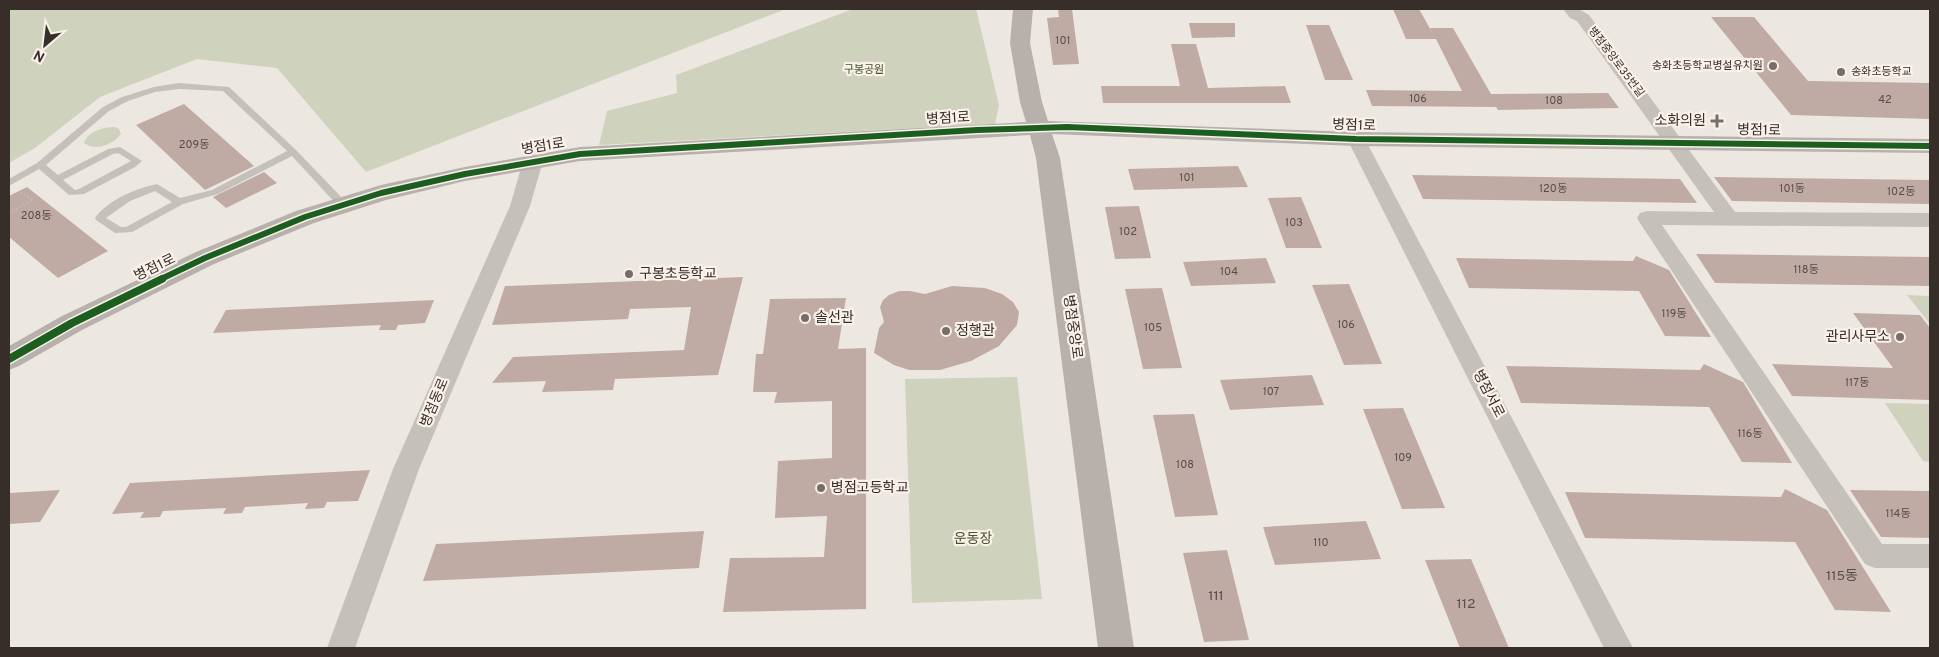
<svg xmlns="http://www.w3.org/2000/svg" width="1939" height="657" font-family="Overpass,'Noto Sans KR',sans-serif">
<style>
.green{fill:#cfd2bd}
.building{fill:#c0aba4}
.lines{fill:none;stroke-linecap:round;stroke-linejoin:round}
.path{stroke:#bfb8b3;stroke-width:2.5;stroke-dasharray:2 2;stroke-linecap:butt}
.lane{fill:#c6c0bb;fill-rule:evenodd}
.street{fill:#c6c0bb;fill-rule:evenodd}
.secondary{fill:#b7b0ab;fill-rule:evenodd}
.cycleway-far1-casing{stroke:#f9f1ea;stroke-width:9}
.cycleway-casing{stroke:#f9f1ea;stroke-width:11}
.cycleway-far1{stroke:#1b5e20;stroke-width:6}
.cycleway{stroke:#1b5e20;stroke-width:8}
.poi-dot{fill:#776e6a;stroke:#f9f1ea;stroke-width:2}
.labels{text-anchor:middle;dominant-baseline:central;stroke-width:4.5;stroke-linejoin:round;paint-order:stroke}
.number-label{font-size:11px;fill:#594c48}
.far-street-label{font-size:11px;fill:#372d29;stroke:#f9f1ea}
.far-poi-label{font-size:11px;fill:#372d29;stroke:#f9f1ea;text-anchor:end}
.far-park-label{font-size:11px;fill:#47542e;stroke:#f9f1ea}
.street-label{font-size:14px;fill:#372d29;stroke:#f9f1ea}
.poi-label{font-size:14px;fill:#372d29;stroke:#f9f1ea;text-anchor:start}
.park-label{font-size:14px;fill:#47542e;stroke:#f9f1ea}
.near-number-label{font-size:14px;fill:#594c48}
</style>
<rect width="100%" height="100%" fill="#ede7e2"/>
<g class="green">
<polygon points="9,9 786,9 366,172 277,68 197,59 100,97 35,148 9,163"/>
<polygon points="853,9 976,9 999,105 995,124 599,145 607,111 677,93 676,75"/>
<path d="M115,127L119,129L121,134C114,144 95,152 84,143C88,131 103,127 115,127Z"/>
<polygon points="1907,295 1930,296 1930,324"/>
<polygon points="1017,377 1042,599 912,603 905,379"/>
<polygon points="1885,403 1930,404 1930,462 1923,461"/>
</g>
<g class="building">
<polygon points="1058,9 1072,9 1079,64 1053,65 1047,18 1059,17"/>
<polygon points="1393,9 1419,9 1433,34 1430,28 1453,28 1491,94 1608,93 1619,108 1498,110 1496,107 1372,106 1366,90 1462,91 1436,39 1406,39"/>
<polygon points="1711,17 1754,17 1808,81 1930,83 1930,119 1791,115"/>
<polygon points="1189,23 1235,23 1235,37 1192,38"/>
<polygon points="1306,25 1329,25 1353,80 1325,80"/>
<polygon points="1171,44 1196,44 1208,88 1285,86 1291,103 1103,103 1101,86 1180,86"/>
<polygon points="184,104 254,166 205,190 136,125"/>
<polygon points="1238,166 1248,187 1134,190 1128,169"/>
<polygon points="264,172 277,183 226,208 213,197"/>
<polygon points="1412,175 1680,179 1697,203 1423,199"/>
<polygon points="1714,177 1930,180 1930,204 1732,201"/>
<polygon points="27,187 108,251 58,278 9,237 9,196"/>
<polygon points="1301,197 1322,248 1286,248 1268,198"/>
<polygon points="1139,206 1151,258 1115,259 1105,207"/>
<polygon points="1696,254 1930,257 1930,286 1715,283"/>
<polygon points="1636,256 1669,270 1711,337 1665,336 1639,291 1469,288 1456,258 1633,261"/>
<polygon points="1266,258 1276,283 1191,286 1183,262"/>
<polygon points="743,277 718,375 615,379 613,390 542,392 546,381 492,383 513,357 684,350 691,307 630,309 628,319 492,325 505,286"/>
<polygon points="1349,284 1382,364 1344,365 1312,285"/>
<polygon points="952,286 985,288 1002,294 1013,302 1019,312 1017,325 999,346 971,361 940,370 909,370 894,365 874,353 879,328 884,322 880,307 883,300 889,295 899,291 910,291 925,294"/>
<polygon points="1162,288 1182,368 1143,369 1125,289"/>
<polygon points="846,298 838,349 866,348 866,609 723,612 730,558 824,557 827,516 775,518 778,461 832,458 832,401 774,403 777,392 753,392 756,354 763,354 770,299"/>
<polygon points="434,300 425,323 398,325 396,330 379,330 381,325 213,333 226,310"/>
<polygon points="1853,313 1920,315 1930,328 1930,400 1792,396 1772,364 1893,368"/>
<polygon points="1704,364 1743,382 1792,463 1742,462 1709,407 1521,403 1506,366 1700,370"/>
<polygon points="1312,375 1324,405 1230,410 1220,380"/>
<polygon points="1403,408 1445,508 1402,509 1363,409"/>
<polygon points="1194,414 1218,515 1175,517 1153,415"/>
<polygon points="370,470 358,501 327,502 324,508 305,509 308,503 245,507 242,513 223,514 226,508 163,511 160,517 140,518 144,512 112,514 130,483"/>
<polygon points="1785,489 1827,510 1891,612 1835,610 1795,542 1585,538 1565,492 1781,497"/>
<polygon points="60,490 40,522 9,524 9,493"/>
<polygon points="1850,490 1930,491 1930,538 1881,537"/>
<polygon points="1366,521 1381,559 1275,565 1263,527"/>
<polygon points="704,531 699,568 423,581 436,544"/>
<polygon points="1227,550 1249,640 1204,642 1183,553"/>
<polygon points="1471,559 1509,648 1460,648 1425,560"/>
</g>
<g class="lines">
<polyline class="path" points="9,213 33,200 20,192"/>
<path class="lane" d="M179,83L229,87L296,150L347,203L348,205L347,207H339L292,156L218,194L183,204L132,232L115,233L96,220L95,218C109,199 135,189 157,184L180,198L212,190L287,151L223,91L179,89L155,92L128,101L109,111L46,165L58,175L108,149L120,147L142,161L135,167L84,194L69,195L39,169L9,186V179L37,163L103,107L122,97L154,87ZM118,153L131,161L79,189L75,190L63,180L113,154ZM155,191L172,202L126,227H121L106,218L130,201Z"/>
<g class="street">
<polygon points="1563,9 1579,9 1589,15 1735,212 1930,213 1930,227 1662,225 1882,544 1930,544 1930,568 1875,568 1865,564 1640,223 1637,218 1640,213 1647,211 1714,212 1577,21 1570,18"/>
<polygon points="1356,133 1363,135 1365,139 1633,648 1604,648 1347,139 1349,135"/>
<polygon points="533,155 540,157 543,161 530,206 419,469 355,648 327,648 393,469 510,206 523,161 526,157"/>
</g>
<polygon class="secondary" points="1013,9 1033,9 1030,43 1042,102 1048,121 1356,132 1930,139 1930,153 1356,146 1052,134 1060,158 1134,648 1098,648 1036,158 1030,135 580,161 465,181 386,200 314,223 214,264 82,330 19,366 9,370 9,346 62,316 196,252 296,211 381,185 465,167 580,147 1026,122 1020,102 1010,43"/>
<g class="cycleway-far1-casing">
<polyline id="cycleway-far1" points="159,280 205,258 305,217 381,193 465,174 580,154 977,130 1067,127 1356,139 1930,146"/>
</g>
<g class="cycleway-casing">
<polyline id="cycleway" points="9,359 72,323 162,279"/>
</g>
<use href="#cycleway-far1" class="cycleway-far1"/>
<use href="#cycleway" class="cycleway"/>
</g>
<g class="poi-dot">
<circle cx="1773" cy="66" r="5"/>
<circle cx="1841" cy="72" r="5"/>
<path d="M1714.5 113.5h5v5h5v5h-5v5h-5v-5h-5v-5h5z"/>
<circle cx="629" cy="274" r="5"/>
<circle cx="805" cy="318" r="5"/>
<circle cx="946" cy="331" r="5"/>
<circle cx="1900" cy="337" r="5"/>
<circle cx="821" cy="488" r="5"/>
</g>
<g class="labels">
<g class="number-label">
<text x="1063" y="41">101</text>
<text x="1418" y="99">106</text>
<text x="1885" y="100">42</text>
<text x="1554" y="101">108</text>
<text x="194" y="145">209동</text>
<text x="1187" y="178">101</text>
<text x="1553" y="189">120동</text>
<text x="1792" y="189">101동</text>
<text x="1901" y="192">102동</text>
<text x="36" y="216">208동</text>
<text x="1294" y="223">103</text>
<text x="1128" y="232">102</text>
<text x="1806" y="270">118동</text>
<text x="1229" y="272">104</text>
<text x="1674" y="314">119동</text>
<text x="1346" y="325">106</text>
<text x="1153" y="328">105</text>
<text x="1857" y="383">117동</text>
<text x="1271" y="392">107</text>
<text x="1750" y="434">116동</text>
<text x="1403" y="458">109</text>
<text x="1185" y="465">108</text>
<text x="1898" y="514">114동</text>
<text x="1321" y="543">110</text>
</g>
<g class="far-street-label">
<text transform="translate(1616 62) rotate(53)">병점중앙로35번길</text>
</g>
<g class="far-poi-label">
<text x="1763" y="66">송화초등학교병설유치원</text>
<text x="1851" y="72" text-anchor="start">송화초등학교</text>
</g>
<g class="far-park-label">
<text x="864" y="70">구봉공원</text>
</g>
<g class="street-label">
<text transform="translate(948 119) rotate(-3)">병점1로</text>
<text transform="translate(1354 126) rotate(2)">병점1로</text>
<text transform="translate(1759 131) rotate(1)">병점1로</text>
<text transform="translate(543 147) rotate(-9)">병점1로</text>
<text transform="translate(155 268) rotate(-26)">병점1로</text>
<text transform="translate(1072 327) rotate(82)">병점중앙로</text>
<text transform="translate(1488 394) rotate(63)">병점서로</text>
<text transform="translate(435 403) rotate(-67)">병점동로</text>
</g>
<g class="poi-label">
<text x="1706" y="121" text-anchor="end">소화의원</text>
<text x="639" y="274">구봉초등학교</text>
<text x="815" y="318">솔선관</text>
<text x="956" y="331">정행관</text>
<text x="1890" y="337" text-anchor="end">관리사무소</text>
<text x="831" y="488">병점고등학교</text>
</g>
<g class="park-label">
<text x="973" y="539">운동장</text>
</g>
<g class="near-number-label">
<text x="1842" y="576">115동</text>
<text x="1216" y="596">111</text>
<text x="1466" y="604">112</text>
</g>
</g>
<rect width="1939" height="657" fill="none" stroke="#372d29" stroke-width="20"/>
<g transform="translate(45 45) rotate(208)" stroke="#f9f1ea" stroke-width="4" paint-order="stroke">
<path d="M0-4L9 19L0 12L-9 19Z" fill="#372d29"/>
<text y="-8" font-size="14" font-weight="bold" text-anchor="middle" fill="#372d29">N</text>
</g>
</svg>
